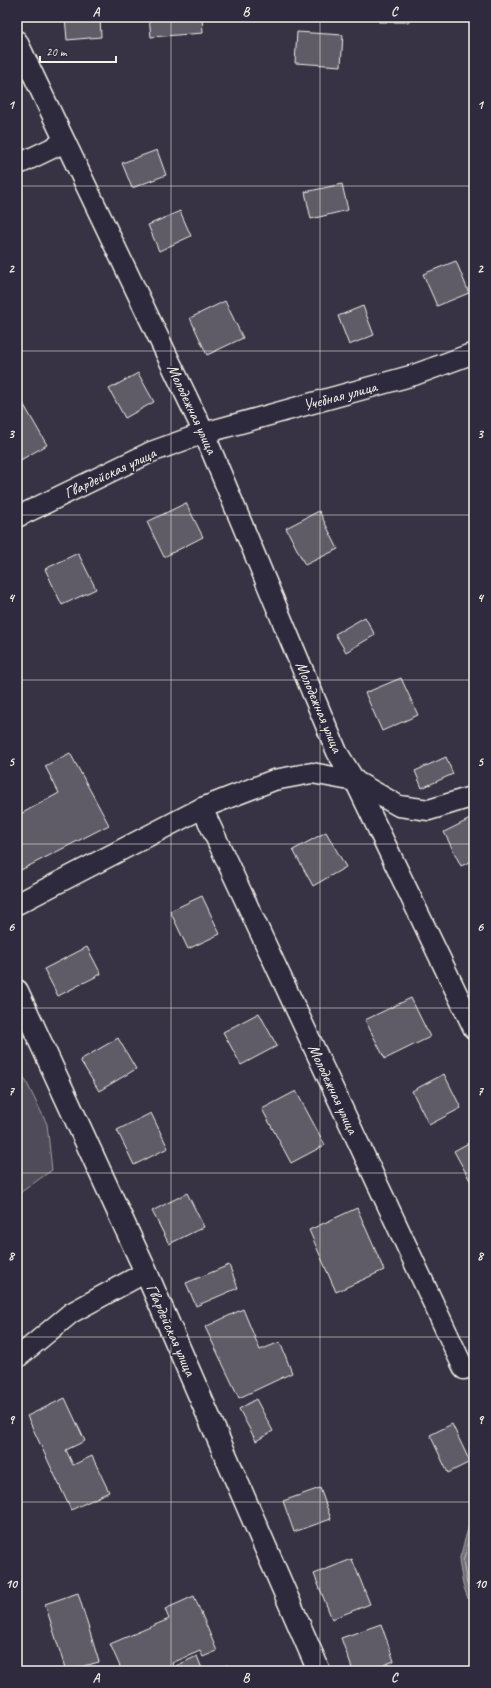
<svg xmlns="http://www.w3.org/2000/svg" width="491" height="1688" font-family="Caveat,sans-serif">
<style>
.green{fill:#504b59;stroke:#a29ea0}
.water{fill:#726e77;stroke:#a6a2a4}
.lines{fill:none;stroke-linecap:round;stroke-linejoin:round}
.shore{stroke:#c0bdbb;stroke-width:1}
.building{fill:#5f5c67;stroke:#f4f1e8}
.street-casing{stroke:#f4f1e8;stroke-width:23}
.secondary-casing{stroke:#f4f1e8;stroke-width:25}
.street{stroke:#2f2a3d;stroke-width:20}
.secondary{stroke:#2f2a3d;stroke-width:22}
.grid{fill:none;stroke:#f4f1e8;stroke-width:1;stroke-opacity:0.55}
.labels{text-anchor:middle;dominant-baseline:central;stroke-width:3.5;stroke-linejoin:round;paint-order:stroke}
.street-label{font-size:16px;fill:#f4f1e8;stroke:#2f2a3d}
.neatline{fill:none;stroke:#f4f1e8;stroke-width:1.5}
.grid-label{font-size:13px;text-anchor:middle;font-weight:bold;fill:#f4f1e8}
</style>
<rect width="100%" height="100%" fill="#373244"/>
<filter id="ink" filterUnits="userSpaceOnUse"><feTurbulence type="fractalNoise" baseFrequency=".025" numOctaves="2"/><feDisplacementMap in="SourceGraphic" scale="8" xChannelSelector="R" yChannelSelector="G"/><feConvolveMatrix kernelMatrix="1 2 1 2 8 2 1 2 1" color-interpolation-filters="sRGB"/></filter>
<g filter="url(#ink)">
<polygon class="green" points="17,1063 47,1124 52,1170 17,1195"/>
<polygon class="water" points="474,1507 474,1631 472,1609 463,1585 459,1561"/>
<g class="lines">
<g class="shore">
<polyline points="474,1518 463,1562 467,1584 474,1603"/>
<path d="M474,1539C469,1558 467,1571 474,1589"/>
</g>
</g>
<g class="building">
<polygon points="65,17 100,17 101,37 67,40"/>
<polygon points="149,17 202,17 203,33 151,37"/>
<rect x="379" y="17" width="30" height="5"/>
<polygon points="462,17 474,17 474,21 462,20"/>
<polygon points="297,32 343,35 341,66 295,63"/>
<polygon points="157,150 166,175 132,188 122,163"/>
<polygon points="342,184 348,210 311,219 305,192"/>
<polygon points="180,211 191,236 159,251 148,225"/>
<polygon points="456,261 469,293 437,306 423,274"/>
<polygon points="225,301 243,338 207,355 190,318"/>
<polygon points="363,306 374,335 349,345 338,316"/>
<polygon points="138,373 154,402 125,418 109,389"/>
<polygon points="17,393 47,445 17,462"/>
<polygon points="186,503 203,537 164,557 147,522"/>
<polygon points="319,511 338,549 305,565 286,528"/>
<polygon points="78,553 96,589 62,605 45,569"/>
<polygon points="365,617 375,635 346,652 335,634"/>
<polygon points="401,678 418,715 382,731 365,693"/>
<polygon points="70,753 109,825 17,872 17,816 59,793 45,766"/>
<polygon points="446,757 453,774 422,788 415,771"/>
<polygon points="474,817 474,860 461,866 444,832"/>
<polygon points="326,832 346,867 313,886 293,850"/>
<polygon points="202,896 220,934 188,949 170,911"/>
<polygon points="87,947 101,974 58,996 44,969"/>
<polygon points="411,998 430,1037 385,1059 365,1020"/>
<polygon points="259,1013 277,1046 241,1065 223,1032"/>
<polygon points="118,1038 136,1069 99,1091 80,1060"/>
<polygon points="444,1074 461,1108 429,1125 412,1091"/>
<polygon points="296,1091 325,1145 291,1163 262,1109"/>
<polygon points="151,1113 168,1148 134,1165 117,1130"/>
<polygon points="474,1140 474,1182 472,1184 454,1151"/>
<polygon points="187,1193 204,1227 169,1244 152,1211"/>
<polygon points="357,1208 384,1270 336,1292 309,1230"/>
<polygon points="229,1265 238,1288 196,1306 186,1283"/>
<polygon points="243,1309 260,1350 280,1342 292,1373 239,1398 205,1327"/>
<polygon points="65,1398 85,1441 66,1450 73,1465 92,1456 109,1492 71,1510 27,1416"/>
<polygon points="256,1399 273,1431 256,1441 239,1409"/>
<polygon points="452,1424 470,1462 448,1473 430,1435"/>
<polygon points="320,1488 331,1519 294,1532 283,1501"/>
<polygon points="352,1559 370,1604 332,1619 314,1574"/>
<polygon points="78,1593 99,1662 66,1671 45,1604"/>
<polygon points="194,1596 217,1651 203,1657 200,1651 172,1663 176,1671 122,1671 110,1644 169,1619 165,1609"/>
<polygon points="381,1624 394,1661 367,1671 353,1671 341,1638"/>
<polygon points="197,1656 203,1671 178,1671 176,1666"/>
<polygon points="227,1665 229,1671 214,1671"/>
</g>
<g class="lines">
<g class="street-casing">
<g id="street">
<polyline points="17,41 204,433 337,752 355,781 474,1029"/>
<polyline points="17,165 65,142"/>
<polyline points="17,517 151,452 204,433 414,375 474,353"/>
<polyline points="202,808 464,1369"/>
<polyline points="17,904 202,808 274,780 312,773 355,781 399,806 429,810 474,796"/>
<polyline points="17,1358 71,1313 146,1272"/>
</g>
</g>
<g class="secondary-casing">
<polyline id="secondary" points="17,991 146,1272 319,1671"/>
</g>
<use href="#street" class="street"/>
<use href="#secondary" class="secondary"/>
</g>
</g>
<path class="grid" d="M171,17V1671M320,17V1671M17,186H474M17,351H474M17,515H474M17,680H474M17,844H474M17,1008H474M17,1173H474M17,1337H474M17,1502H474"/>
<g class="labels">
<g class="street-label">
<text transform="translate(340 396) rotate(-15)">Учебная улица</text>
<text transform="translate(192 409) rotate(65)">Молодежная улица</text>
<text transform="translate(110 473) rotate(-25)">Гвардейская улица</text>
<text transform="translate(319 707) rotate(67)">Молодежная улица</text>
<text transform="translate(333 1089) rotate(65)">Молодежная улица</text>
<text transform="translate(171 1330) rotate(66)">Гвардейская улица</text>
</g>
</g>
<rect width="491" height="1688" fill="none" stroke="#2f2a3d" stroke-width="44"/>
<path d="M40 56v6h76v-6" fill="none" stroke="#f4f1e8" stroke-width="2"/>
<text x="46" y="56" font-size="12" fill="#f4f1e8" stroke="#2f2a3d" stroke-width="3" paint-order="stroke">20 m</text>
<rect x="22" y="22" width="447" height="1644" class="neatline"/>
<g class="grid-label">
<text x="96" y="16">A</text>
<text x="246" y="16">B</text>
<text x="394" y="16">C</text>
<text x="11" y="109">1</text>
<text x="480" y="109">1</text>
<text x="11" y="273">2</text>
<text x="480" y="273">2</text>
<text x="11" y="438">3</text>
<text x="480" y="438">3</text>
<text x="11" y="602">4</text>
<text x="480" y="602">4</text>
<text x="11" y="766">5</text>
<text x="480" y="766">5</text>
<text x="11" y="931">6</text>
<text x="480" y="931">6</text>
<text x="11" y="1095">7</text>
<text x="480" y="1095">7</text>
<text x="11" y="1260">8</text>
<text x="480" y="1260">8</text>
<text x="11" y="1424">9</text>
<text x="480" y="1424">9</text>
<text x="11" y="1588">10</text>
<text x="480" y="1588">10</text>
<text x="96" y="1682">A</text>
<text x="246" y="1682">B</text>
<text x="394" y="1682">C</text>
</g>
</svg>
